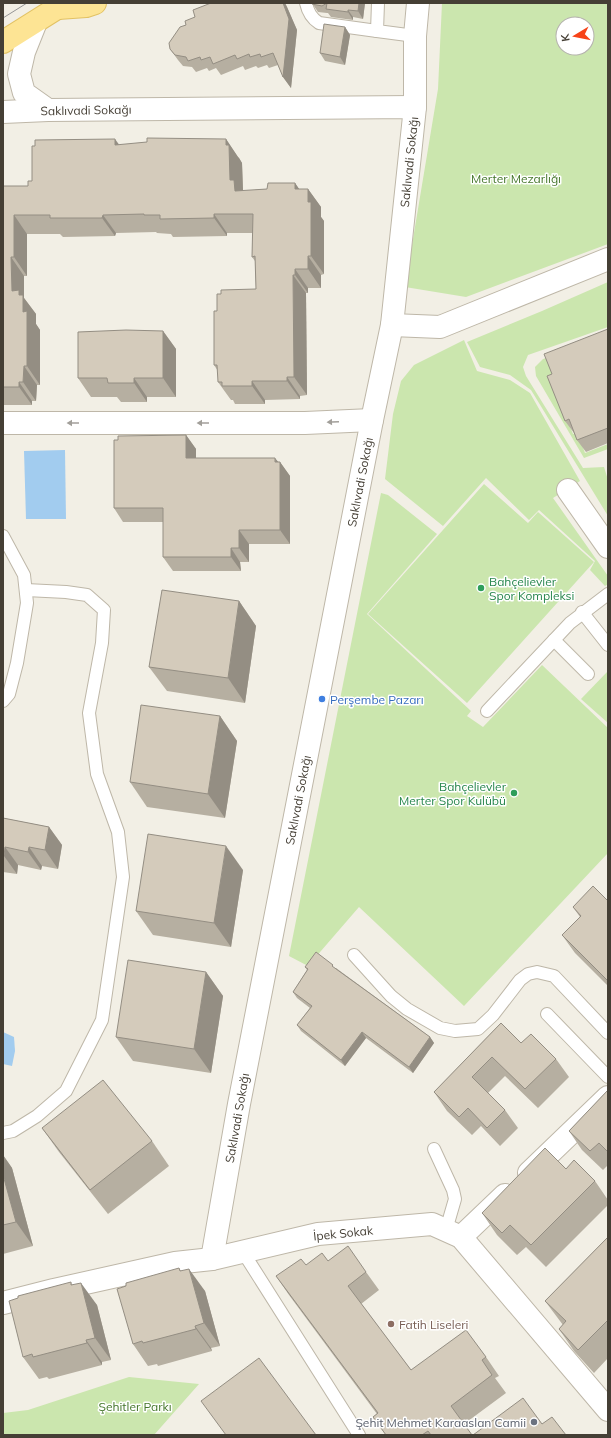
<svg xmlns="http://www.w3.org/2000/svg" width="611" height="1438" font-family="Mulish,sans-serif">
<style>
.green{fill:#cbe6ae;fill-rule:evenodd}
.water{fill:#a2ccef}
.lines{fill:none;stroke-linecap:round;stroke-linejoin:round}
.service-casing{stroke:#beb7a8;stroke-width:14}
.minor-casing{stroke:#beb7a8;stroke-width:24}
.tertiary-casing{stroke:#beb7a8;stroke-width:24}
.primary-casing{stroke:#e2c264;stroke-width:24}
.service{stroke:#fff;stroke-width:12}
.minor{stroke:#fff;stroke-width:22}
.tertiary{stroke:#fff;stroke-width:22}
.primary{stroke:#fde494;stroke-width:22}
.tram{stroke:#959595;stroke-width:1}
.wall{fill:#b6afa1}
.shaded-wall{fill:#948e83}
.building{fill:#d4cbbb;stroke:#948e83}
.oneway{fill:#a29f9a}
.leisure-dot{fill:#2e9e5b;stroke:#fff;stroke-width:1.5}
.shop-dot{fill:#3f7fe0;stroke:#fff;stroke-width:1.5}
.education-dot{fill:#8d6e63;stroke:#fff;stroke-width:1.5}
.worship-dot{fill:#6b7280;stroke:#fff;stroke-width:1.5}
.labels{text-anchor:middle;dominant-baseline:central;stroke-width:3;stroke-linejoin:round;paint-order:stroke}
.street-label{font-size:12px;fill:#453f35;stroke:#fff}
.park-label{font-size:12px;fill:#437529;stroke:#fff}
.leisure-label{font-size:12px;fill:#27864d;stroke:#fff;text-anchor:start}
.shop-label{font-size:12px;fill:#366cbe;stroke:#fff;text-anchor:start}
.education-label{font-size:12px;fill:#785e54;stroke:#fff;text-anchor:start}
.worship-label{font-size:12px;fill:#5b616d;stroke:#fff;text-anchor:end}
</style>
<rect width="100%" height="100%" fill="#f2efe5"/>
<g class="green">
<path d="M442,3H608V244L466,297L405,287L438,89ZM563,24H587V48H563Z"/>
<polygon points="608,282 608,327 528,355 523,367 526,376 583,468 604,467 608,480 608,516 531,390 510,375 480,367 467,342 542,311"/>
<polygon points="608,337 554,387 573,434 577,432 585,453 608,444 608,449 584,458 536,376 535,367 543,359"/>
<polygon points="464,340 477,371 510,380 530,393 580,481 553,498 608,576 608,584 605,586 590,570 595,561 539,510 529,520 486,478 443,526 385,479 393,414 401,381 414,365"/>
<polygon points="484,484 528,523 538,512 594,562 467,703 368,614"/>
<polygon points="381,493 388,495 437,534 367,614 471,711 467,716 483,727 542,665 608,728 608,853 464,1006 359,907 308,966 289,956"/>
<polygon points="608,671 608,723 581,699"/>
<polygon points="129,1377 199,1384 154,1435 3,1435 3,1413 28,1410"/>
</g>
<g class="water">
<polygon points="65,450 66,519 26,519 24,451"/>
<polygon points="3,1032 14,1037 15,1051 12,1066 3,1064"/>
</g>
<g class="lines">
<g class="service-casing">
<g id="service">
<path d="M306,3C308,12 311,18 319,23L377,31"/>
<polyline points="378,3 377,31 415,36"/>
<polyline points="3,536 24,575 27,603 17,663 9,694 3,701"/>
<polyline points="582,612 608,645"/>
<polyline points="554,640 588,674"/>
<polyline points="487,711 570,623 608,594"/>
<polyline points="354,955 391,996 407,1009 440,1028 455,1031 478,1029 493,1015 520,980 528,974 537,972 554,976 608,1033"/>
<polyline points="547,1014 608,1077"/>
<polyline points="3,1133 13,1131 37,1116 66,1091 102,1020 123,877 118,832 97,774 89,713 102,643 104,610 87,595 66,592 26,590"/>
<polyline points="434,1149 453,1190 455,1199 446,1230"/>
<polyline points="243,1252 359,1435"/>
</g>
</g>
<g class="minor-casing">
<g id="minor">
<polyline points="36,22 24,52 19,74 24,93 48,110"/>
<polyline points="415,107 415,36 418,3"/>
<polyline points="3,112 48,110 415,107 392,325 372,420 239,1104 212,1259"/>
<polyline points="392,325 440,327 608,259"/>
<polyline points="3,423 305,423 372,420"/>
<polyline points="568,490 608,547"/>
<polyline points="529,1173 608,1097"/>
<polyline points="461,1237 505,1195"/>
</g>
</g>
<g class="tertiary-casing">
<polyline id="tertiary" points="3,1303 54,1290 175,1263 212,1259 318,1234 432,1224 461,1237 608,1410"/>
</g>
<g class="primary-casing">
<g id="primary">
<polyline points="58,8 86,6 95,3"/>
<polyline points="3,42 65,3"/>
</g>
</g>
<use href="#service" class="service"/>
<use href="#minor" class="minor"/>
<use href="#tertiary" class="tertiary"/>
<use href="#primary" class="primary"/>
<g class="tram">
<polyline points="3,4 4,3"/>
<polyline points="3,18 27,3"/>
</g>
</g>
<g class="wall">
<polygon points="211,3 285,3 287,7 297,30 291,88 283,77 278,65 269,68 267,65 258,68 256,66 245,70 243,66 221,75 216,68 209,71 207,68 196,72 192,67 183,66 178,60 170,49 186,25"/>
<polygon points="312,3 365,3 363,19 353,17 353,20 331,17 328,13 327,13 318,12"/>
<polygon points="345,27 350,35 345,65 325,61 320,53"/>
<polygon points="226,139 238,157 239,158 242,163 243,191 267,189 295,183 299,189 308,189 321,207 321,217 324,221 324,274 321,275 321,288 308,288 308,293 306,293 307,395 300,396 300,399 265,400 265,404 235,404 233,400 231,400 218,382 218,371 214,365 217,311 256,289 255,261 252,257 253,233 227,233 227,236 173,237 171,234 157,233 156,232 116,233 115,236 63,237 60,234 27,234 27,276 24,276 24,298 36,314 36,324 40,330 40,385 37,385 36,401 32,401 32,405 3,405 3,186 28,186 32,181 119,145"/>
<polygon points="608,329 608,443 586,452 577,440 574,433 565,421 552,374"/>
<polygon points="163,331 176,349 176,397 147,397 147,402 121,402 117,397 91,397 78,378"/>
<polygon points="186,435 196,449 196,458 280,462 290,476 290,544 249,544 249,562 240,562 241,571 173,571 163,557 163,522 123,522 114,508 118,440"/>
<polygon points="239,601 256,626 245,703 167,691 149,667"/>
<polygon points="220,716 237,741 225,818 147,807 130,782"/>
<polygon points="3,818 49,827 62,845 58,869 42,866 41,870 18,865 17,874 3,872"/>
<polygon points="243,870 231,947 153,935 136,911"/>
<polygon points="608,901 608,986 575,953 562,935 580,917 573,907"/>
<polygon points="305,967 336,968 430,1037 434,1043 413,1073 366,1038 345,1066 301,1031 297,1025 310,1008 297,998 293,992 307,970"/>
<polygon points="206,972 223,996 211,1073 133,1061 116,1037"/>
<polygon points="501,1023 521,1043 556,1059 569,1077 538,1108 505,1076 488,1093 505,1110 518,1128 500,1146 481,1126 472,1135 447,1111 434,1092"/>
<polygon points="608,1090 608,1165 603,1170 582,1150 569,1131"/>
<polygon points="42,1128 152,1141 169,1166 108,1214 59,1152"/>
<polygon points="3,1155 12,1168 33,1246 3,1254"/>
<polygon points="566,1169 595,1181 608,1200 608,1205 546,1267 526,1247 517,1255 497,1235 482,1213"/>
<polygon points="608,1237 608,1358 594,1373 574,1351 559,1329 563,1325 545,1301"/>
<polygon points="328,1261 366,1272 379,1290 361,1304 411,1370 486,1357 499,1376 495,1378 506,1393 464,1424 472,1435 386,1435 373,1417 377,1414 289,1295 276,1276 306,1265"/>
<polygon points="179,1268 181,1271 205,1291 220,1346 211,1348 212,1351 158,1366 157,1364 148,1366 133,1344"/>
<polygon points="71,1282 72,1285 97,1305 111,1360 102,1362 102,1365 49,1379 47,1377 39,1379 23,1357"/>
</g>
<g class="shaded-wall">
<polygon points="283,3 285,3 287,7 297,30 291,88 283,77"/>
<polygon points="359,3 365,3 363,19 358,11"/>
<polygon points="348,10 353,17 353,20 348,12"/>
<polygon points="345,27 350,35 345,65 340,57"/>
<polygon points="115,139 128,157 115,145"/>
<polygon points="226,139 238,157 239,158 242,163 243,191 235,191 230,180 226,145"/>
<polygon points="295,183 308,202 308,189 321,207 321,217 324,221 324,274 311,256 295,189"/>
<polygon points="214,214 227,233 227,236 214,218"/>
<polygon points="14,215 27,234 27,276 14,257"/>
<polygon points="103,215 116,233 115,236 102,218"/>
<polygon points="308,256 321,275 321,288 308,269"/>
<polygon points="11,257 24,276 24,298 36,314 36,324 40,330 40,385 27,366 12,291"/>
<polygon points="295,269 308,288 308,293 295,275"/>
<polygon points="293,275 306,293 307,395 294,377"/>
<polygon points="163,331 176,349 176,397 163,378"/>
<polygon points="24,366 37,385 36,401 23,382"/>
<polygon points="287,377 300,396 300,399 287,381"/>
<polygon points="134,378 147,397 147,402 134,383"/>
<polygon points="252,381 265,400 265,404 252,386"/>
<polygon points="19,382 32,401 32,405 19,387"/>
<polygon points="186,435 196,449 196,472 186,458"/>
<polygon points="275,458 280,464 280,462 290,476 290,544 280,530"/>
<polygon points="239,530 249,544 249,562 239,548"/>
<polygon points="231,548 240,562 241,571 231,557"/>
<polygon points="239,601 256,626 245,703 228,678"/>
<polygon points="220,716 237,741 225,818 208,794"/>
<polygon points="49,827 62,845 58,869 45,850"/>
<polygon points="226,846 243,870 231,947 214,923"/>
<polygon points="5,847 18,865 17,874 4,856"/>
<polygon points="29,847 42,866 41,870 28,852"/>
<polygon points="206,972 223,996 211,1073 194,1049"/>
<polygon points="362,1032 366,1038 345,1066 341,1060"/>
<polygon points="430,1037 434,1043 413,1073 409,1067"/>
<polygon points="3,1155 12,1168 33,1246 16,1222 3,1175"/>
<polygon points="189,1269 205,1291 220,1346 204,1323"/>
<polygon points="81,1283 97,1305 111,1360 95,1338"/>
<polygon points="195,1326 211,1348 212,1351 196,1329"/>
<polygon points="86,1340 102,1362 102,1365 87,1343"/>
</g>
<g class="building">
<polygon points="211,3 283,3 289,19 283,77 273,53 261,57 260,54 250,57 249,54 237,59 235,55 213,64 210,57 201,60 200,57 188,61 186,57 175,55 170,49 169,43 180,27 186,25 185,21 195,17 193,10"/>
<polygon points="312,3 359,3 358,11 348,10 348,12 326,9 327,3 322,6 312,4"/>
<polygon points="324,24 345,27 340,57 320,53"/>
<polygon points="147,138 226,139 226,145 229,145 230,180 234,180 235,191 267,189 268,183 295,183 295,189 308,189 308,202 311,202 311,256 308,256 308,269 295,269 295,275 293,275 294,377 287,377 287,381 252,381 252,386 222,386 222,382 218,382 217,365 214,365 214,311 217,311 217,294 221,294 221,290 256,289 255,256 252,257 253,214 214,214 214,218 160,219 160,215 144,215 144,214 103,215 102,218 50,218 50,215 14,215 14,257 11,257 12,291 19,290 19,295 23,295 23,312 27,311 27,366 24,366 23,382 19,382 19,387 3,387 3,186 28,186 28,181 32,181 32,146 35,146 35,140 115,139 115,145 147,142"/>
<polygon points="608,329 608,428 577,440 569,419 565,421 547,376 552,374 544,354"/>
<polygon points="126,330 163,331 163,378 134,378 134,383 108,383 107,378 78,378 78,332"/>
<polygon points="186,435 186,458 275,458 275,462 280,462 280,530 239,530 239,548 231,548 231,557 163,557 163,508 114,508 114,440 118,440 118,436"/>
<polygon points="162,590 239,601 228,678 149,667"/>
<polygon points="141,705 220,716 208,794 130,782"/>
<polygon points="3,818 49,827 45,850 29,847 28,852 5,847 4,856 3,856"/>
<polygon points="148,834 226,846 214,923 136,911"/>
<polygon points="593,886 608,901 608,981 562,935 581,916 573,907"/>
<polygon points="316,952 333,965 332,966 430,1037 409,1067 362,1032 341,1060 297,1025 312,1006 293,992 308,969 305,967"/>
<polygon points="128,960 206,972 194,1049 116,1037"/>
<polygon points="501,1023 521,1043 531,1034 556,1059 525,1089 492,1057 472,1077 505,1110 487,1128 468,1108 459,1117 434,1092"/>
<polygon points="103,1080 152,1141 90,1190 42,1128"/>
<polygon points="608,1090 608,1152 599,1143 590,1151 569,1131"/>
<polygon points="545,1148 566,1169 574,1160 595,1181 531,1245 510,1225 502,1233 482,1213"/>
<polygon points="3,1175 16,1222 3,1225"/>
<polygon points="608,1237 608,1320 578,1350 559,1329 566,1321 545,1301"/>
<polygon points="348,1246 366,1272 348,1286 411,1370 466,1330 486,1357 482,1360 492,1375 451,1406 472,1435 431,1435 428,1431 422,1435 386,1435 373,1417 378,1413 276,1276 301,1259 306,1265 322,1253 328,1261"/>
<polygon points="179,1268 180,1271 189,1269 204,1323 195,1326 196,1329 143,1343 142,1341 133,1344 117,1289 126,1286 126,1283"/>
<polygon points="71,1282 71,1285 81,1283 95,1338 86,1340 87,1343 33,1357 32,1354 23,1357 9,1301 18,1298 18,1296"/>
<polygon points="259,1358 316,1435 226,1435 201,1401"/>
<polygon points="523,1398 542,1424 552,1417 566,1435 473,1435"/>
</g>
<defs><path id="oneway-solid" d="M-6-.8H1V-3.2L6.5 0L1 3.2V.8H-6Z"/></defs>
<g class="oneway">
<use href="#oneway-solid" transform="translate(333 422) rotate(178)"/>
<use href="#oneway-solid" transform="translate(73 423) rotate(180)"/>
<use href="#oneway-solid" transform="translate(203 423) rotate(180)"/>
</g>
<g class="leisure-dot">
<circle cx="481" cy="588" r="4"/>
<circle cx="514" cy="793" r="4"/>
</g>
<circle class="shop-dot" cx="322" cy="699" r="4"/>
<circle class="education-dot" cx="391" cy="1324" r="4"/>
<circle class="worship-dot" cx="534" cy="1422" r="4"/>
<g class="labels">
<g class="street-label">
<text transform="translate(86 110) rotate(-1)">Saklıvadi Sokağı</text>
<text transform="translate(409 162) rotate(-84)">Saklıvadi Sokağı</text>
<text transform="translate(360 482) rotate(-79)">Saklıvadi Sokağı</text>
<text transform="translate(298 800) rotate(-79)">Saklıvadi Sokağı</text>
<text transform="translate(237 1118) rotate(-80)">Saklıvadi Sokağı</text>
<text transform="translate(343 1233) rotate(-6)">İpek Sokak</text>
</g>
<g class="park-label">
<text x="516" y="178">Merter Mezarlığı</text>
<text x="135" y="1406">Şehitler Parkı</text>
</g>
<g class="leisure-label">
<text x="489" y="581">Bahçelievler<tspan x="489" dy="14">Spor Kompleksi</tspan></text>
<text x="506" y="786" text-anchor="end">Bahçelievler<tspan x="506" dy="14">Merter Spor Kulübü</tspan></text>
</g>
<g class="shop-label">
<text x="330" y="699">Perşembe Pazarı</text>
</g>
<g class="education-label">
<text x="399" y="1324">Fatih Liseleri</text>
</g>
<g class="worship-label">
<text x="526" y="1422">Şehit Mehmet Karaaslan Camii</text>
</g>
</g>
<rect width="611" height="1438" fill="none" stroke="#453f35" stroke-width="8"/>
<g transform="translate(575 36) rotate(260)"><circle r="19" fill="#ffffff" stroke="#b5b2ae"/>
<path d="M0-3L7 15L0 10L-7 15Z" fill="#f74318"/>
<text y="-6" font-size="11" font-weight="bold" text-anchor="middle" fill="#453f35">K</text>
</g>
</svg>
